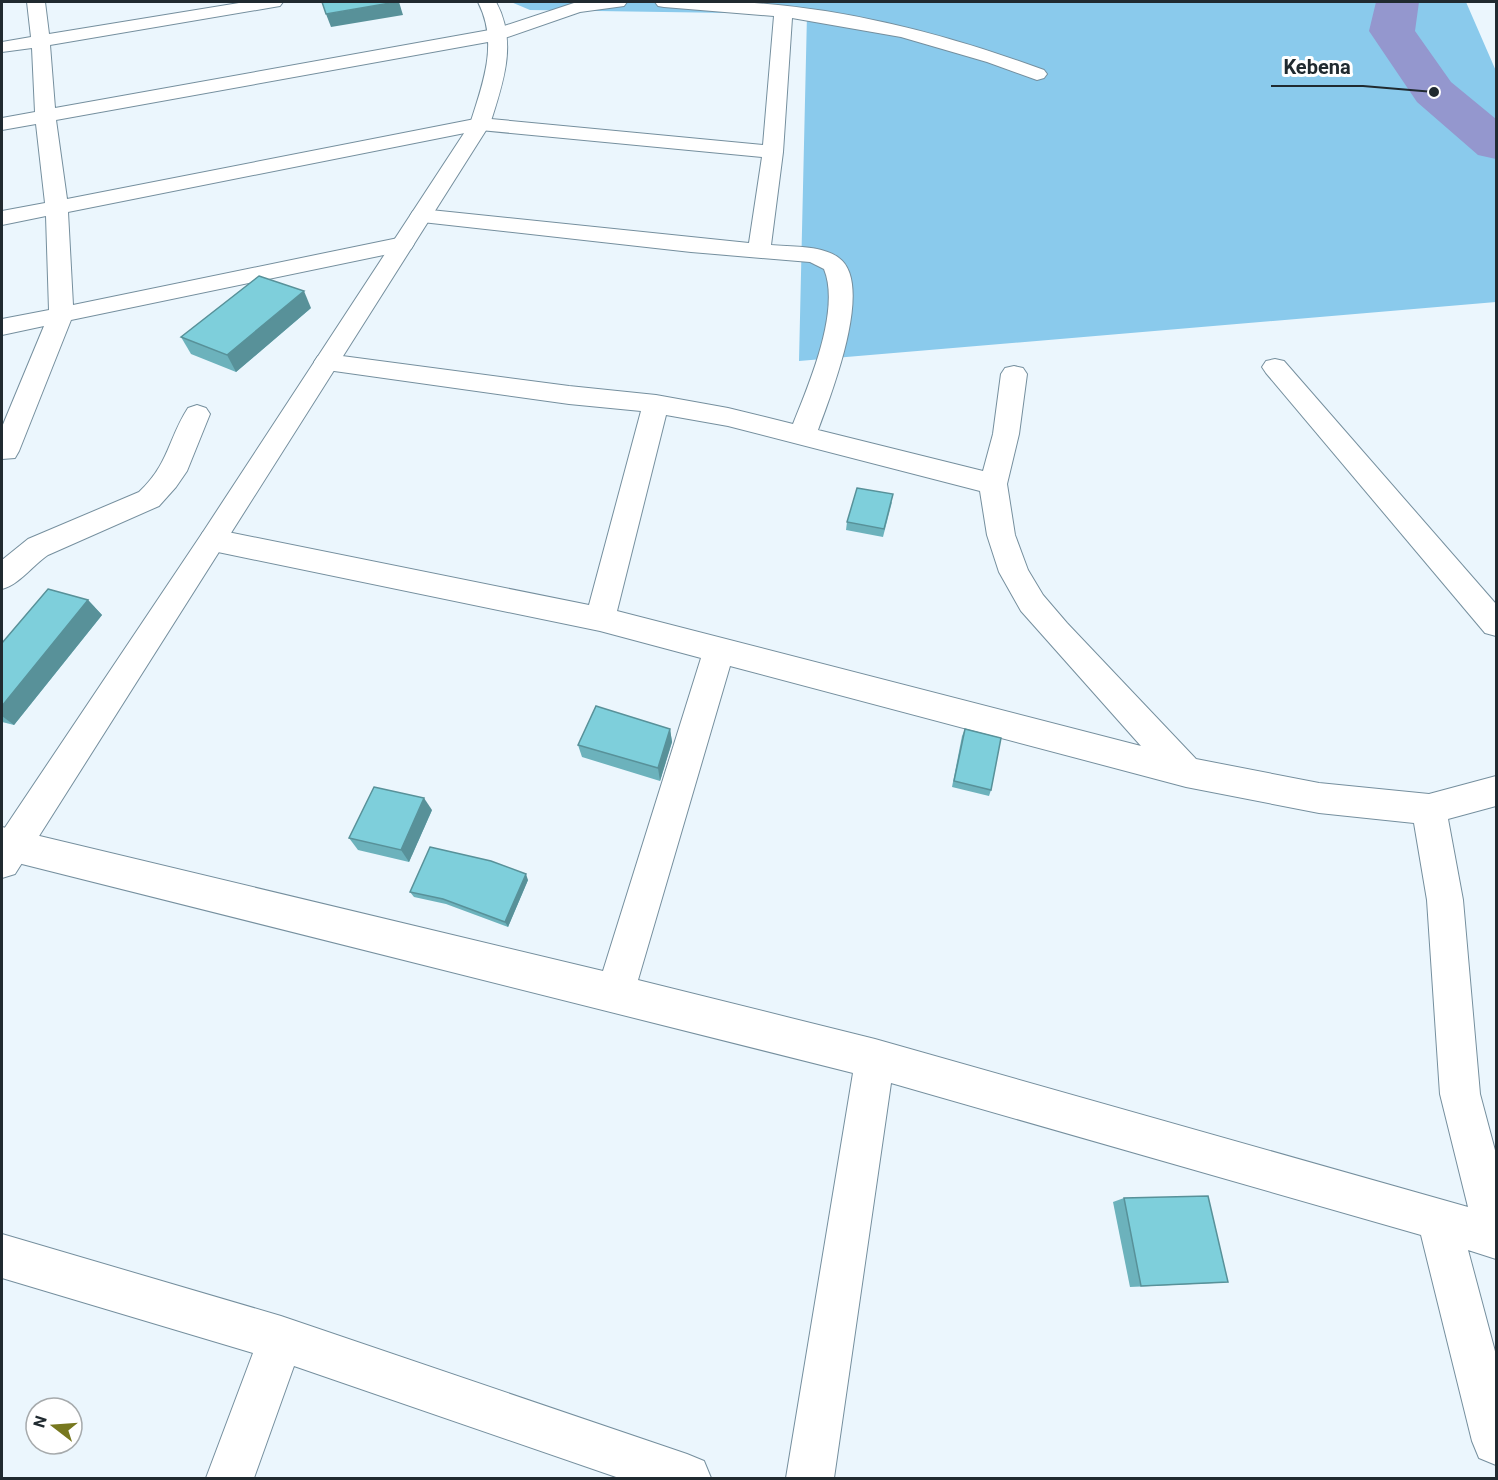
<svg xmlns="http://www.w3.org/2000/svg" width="1498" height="1480" font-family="Roboto,sans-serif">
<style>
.forest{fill:#8acaec}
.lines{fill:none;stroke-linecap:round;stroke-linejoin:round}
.river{fill:#9497ce;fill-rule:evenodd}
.minor-casing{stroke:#758f9e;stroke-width:2}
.secondary-casing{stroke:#758f9e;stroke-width:2}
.minor{fill:#fff;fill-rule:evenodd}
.secondary{fill:#fff;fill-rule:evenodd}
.wall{fill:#6cb2bc}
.shaded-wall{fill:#589199}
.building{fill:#7ecfdb;stroke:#589199;stroke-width:1.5}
.leader{fill:none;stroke:#202a30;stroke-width:2}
.callout-dot{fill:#202a30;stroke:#fff;stroke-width:2}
.callout-label{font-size:20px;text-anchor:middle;font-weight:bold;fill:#202a30;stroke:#fff;stroke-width:6;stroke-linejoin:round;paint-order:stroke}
</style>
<rect width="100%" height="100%" fill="#ebf6fd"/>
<polygon class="forest" points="511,2 1466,2 1496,71 1496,302 799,361 807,14 530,10"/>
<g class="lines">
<polygon class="river" points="1376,2 1419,2 1415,31 1451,82 1496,119 1496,159 1478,155 1417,102 1369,31"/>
<g class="minor-casing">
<g id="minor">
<path d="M27,2H45L49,34L245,2H283L280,6L274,7L50,45L55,108L495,29L577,2H627L624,6L580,12L499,40L56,120L67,199L480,118L763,145L774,16L664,7L658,6L655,2C683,2 710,0 738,2C842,7 946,34 1044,70L1047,74L1044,78L1037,80L987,62L901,37L792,18L783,152L771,245C792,247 822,245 839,258C875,284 830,397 818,430L983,471L993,434L1001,374L1005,368L1014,366L1023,368L1027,374L1019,434L1007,484L1015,535L1028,570L1043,595L1067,623L1196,759L1319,783L1429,794L1496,776V806L1448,819L1463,900L1480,1094L1496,1154V1259L1468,1250L1496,1355V1465L1479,1458L1472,1441L1421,1235L891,1083L834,1478H786L853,1073L2,859V827L603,971L701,658L600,631L213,551L203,548L199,540L203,532L213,529L589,605L641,411L569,404L327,370L318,368L314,362L318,356L327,354L569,386L656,395L728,408L793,424C809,384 841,310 824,269L810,262L691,252L413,221L410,216L413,211L421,209L749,243L762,157L480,130L68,212L73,305L403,237L411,239L414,244L411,249L403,251L71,320L19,451L15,458L2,459V427L44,326L2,335V319L49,310L46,216L2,225V211L45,203L36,124L2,130V118L35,112L32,48L2,52V42L31,37ZM666,415L728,426L980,491L987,535L999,572L1021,611L1141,746L617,611ZM730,666L1186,787L1319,813L1414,823L1427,900L1440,1094L1468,1207L875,1039L638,980Z"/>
<polygon points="1275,359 1284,361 1496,604 1496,636 1485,633 1266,373 1262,367 1266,361"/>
<path d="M197,405L206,408L210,414L187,471L176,487L159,506L48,555C33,565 19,585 2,589V560L28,539L139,492C169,464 168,439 188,408Z"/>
<polygon points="2,1234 281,1316 687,1454 704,1461 711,1478 619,1478 294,1366 254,1478 206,1478 253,1353 2,1278"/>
</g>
</g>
<g class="secondary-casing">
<path id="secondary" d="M478,2H496C518,42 503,83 490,124L15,874L2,878V832L203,532L470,124C483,83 499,43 478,2Z"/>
</g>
<use href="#minor" class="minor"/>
<use href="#secondary" class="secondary"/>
</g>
<g class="wall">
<polygon points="311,308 236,372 191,354 181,337"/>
<polygon points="892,502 883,537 846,530 847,522"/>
<polygon points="88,600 102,615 14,725 2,722 2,643"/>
<polygon points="670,729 672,742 660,781 582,757 578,745"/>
<polygon points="965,729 991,790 989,796 952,787 962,736"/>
<polygon points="432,810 409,862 358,850 349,838"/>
<polygon points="528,880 508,927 446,904 414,897 410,892"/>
<polygon points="1124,1198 1214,1283 1130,1287 1113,1202"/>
</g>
<g class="shaded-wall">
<polygon points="396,2 399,2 403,15 331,27 326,14"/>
<polygon points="304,291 311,308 236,372 227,355"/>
<polygon points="88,600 102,615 14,725 2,716 2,706"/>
<polygon points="670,729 672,742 660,781 658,768"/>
<polygon points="424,798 432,810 409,862 401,850"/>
<polygon points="526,874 528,880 508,927 505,922"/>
</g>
<g class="building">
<polygon points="322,2 396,2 326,14"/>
<polygon points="259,276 304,291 227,355 181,337"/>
<polygon points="857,488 893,494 884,529 847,522"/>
<polygon points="48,589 88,600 2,706 2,643"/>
<polygon points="596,706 670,729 658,768 578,745"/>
<polygon points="965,729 1001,738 991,790 954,781"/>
<polygon points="374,787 424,798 401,850 349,838"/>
<polygon points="430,847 491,861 526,874 505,922 443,899 410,892"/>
<polygon points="1208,1196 1228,1282 1141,1286 1124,1198"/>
</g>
<path class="leader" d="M1434 92L1363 86H1271"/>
<circle class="callout-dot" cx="1434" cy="92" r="6"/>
<g class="callout-label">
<text x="1317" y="74">Kebena</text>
</g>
<rect width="1498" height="1480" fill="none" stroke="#202a30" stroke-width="6"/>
<g transform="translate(54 1426) rotate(287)"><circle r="28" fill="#ffffff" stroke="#a6aaac" stroke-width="1.5"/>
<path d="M0-4.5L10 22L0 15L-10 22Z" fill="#77781f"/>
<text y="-9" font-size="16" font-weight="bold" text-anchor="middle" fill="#202a30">N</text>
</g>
</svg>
